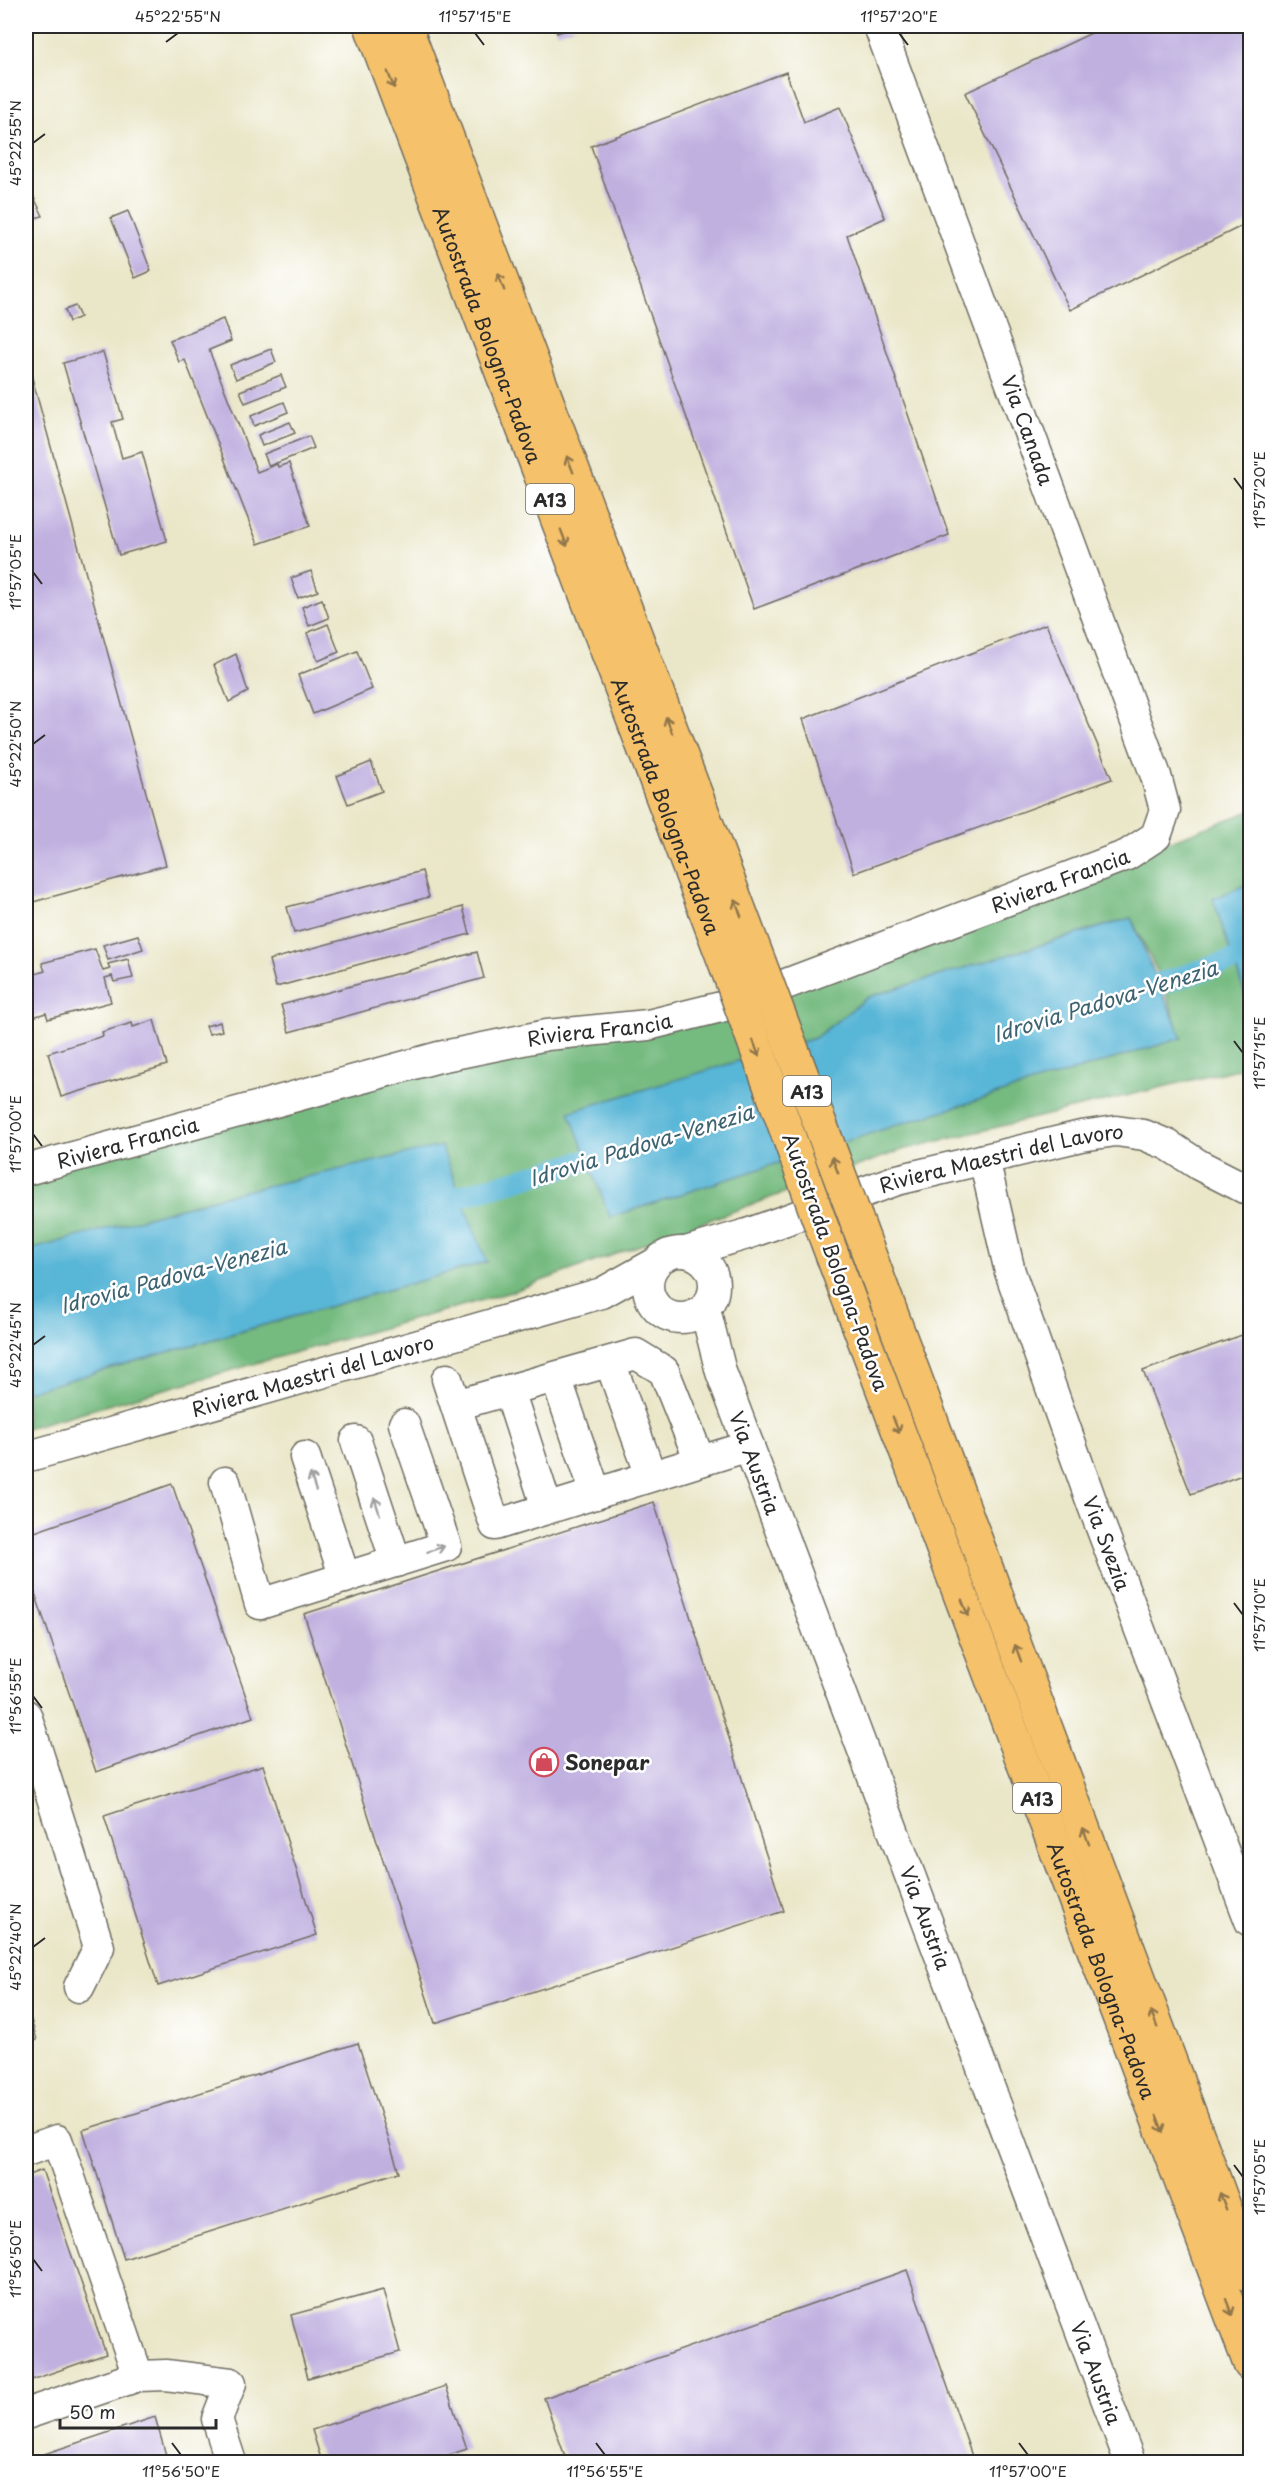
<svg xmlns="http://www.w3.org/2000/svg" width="1276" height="2488" font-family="'Playpen Sans',sans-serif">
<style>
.forest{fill:#74ba7f;stroke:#507255;stroke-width:1.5;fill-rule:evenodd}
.water{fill:#59b6d7;stroke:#427081;stroke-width:1.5}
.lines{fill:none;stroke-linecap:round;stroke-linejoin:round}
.canal{stroke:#59b6d7;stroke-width:22}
.building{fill:#c0b0e0}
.minor-casing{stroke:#6e6c62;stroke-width:33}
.highway-casing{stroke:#6e6c62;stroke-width:36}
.minor{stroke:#fff;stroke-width:30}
.highway{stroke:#f5c16b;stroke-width:33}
.highway-bridge-casing{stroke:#6e6c62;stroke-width:36;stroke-linecap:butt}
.highway-bridge{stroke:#f5c16b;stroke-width:33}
.oneway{stroke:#90764b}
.oneway2{stroke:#a0a0a0}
.ticks{fill:none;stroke:#2b2b2b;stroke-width:2}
.labels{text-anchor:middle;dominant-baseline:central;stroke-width:5;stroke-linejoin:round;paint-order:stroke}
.shield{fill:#fff;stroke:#6b6b6b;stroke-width:1.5}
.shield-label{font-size:18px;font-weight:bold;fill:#2b2b2b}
.street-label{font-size:20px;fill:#2b2b2b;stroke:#fff}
.poi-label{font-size:20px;font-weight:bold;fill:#2b2b2b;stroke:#fff;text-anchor:start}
.water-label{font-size:21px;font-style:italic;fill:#3d6370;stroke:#fff}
.neatline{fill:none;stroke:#2b2b2b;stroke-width:2}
.ticks-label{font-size:15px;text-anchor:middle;fill:#2b2b2b}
</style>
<rect width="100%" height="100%" fill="#fff"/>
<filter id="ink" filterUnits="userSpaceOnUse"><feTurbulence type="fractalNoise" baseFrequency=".0167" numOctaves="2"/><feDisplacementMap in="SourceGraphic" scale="12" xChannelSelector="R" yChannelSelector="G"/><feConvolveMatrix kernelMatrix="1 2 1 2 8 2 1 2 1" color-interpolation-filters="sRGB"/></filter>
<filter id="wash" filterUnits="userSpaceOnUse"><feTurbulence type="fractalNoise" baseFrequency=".008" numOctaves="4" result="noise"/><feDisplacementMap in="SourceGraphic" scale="24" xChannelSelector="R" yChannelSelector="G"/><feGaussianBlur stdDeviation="1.35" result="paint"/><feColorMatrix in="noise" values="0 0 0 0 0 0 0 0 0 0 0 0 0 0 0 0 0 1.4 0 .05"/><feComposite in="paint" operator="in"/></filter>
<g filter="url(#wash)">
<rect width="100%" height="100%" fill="#eae6c8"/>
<path class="forest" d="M1250,811V883L1213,899L1250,1008V1066L902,1150L511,1292L26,1428V1392L487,1262L231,1194L26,1251V1172L824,972ZM1131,918L1163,983L1181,1038L903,1123L569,1113L815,1038L868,997Z"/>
<g class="water">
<polygon points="1250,883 1250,1010 1213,899"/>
<polygon points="1131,918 1182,1038 903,1123 610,1217 569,1112 815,1038 868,997"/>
<polygon points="441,1146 487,1262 26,1392 26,1251 231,1194"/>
</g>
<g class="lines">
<g class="canal">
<polyline points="1130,993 1250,955"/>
<polyline points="432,1204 617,1152"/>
</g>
</g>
<g id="blocks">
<g class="building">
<polygon points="554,26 577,26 557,33"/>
<polygon points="1106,26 1250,26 1250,222 1070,310 965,93"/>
<polygon points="786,72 804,122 840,107 885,218 847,235 949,535 754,609 591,146"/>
<polygon points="26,181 43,216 26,220"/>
<polygon points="128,211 151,271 135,278 111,218"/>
<polygon points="75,306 80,317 69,322 65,310"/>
<polygon points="223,319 231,341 209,350 257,472 277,464 278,467 289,463 310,526 258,544 185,360 179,362 170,340"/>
<polygon points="271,349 276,362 236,379 230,365"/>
<polygon points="103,352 123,419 112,422 122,458 142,452 167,541 119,555 63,363"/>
<polygon points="26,356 166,865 26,904"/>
<polygon points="281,375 286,387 245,403 240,391"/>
<polygon points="284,402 288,412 254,426 251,416"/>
<polygon points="290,422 295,433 262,446 258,435"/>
<polygon points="309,436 314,448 269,466 264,454"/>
<polygon points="311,571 318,591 298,598 291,578"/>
<polygon points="322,599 329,618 309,626 302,607"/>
<polygon points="328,624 339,652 318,661 307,633"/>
<polygon points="1046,624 1112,779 854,873 803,719"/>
<polygon points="357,651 372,689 313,714 298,675"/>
<polygon points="236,654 248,692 229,702 214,665"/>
<polygon points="371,762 382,791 348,804 337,776"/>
<polygon points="422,871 429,897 294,933 287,907"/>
<polygon points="463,907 470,934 276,987 269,960"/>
<polygon points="138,935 143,949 108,960 103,945"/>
<polygon points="95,949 103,971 110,969 108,964 128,959 133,978 114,982 112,976 105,978 111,1002 48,1019 46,1013 26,1019 26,962 31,961 35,974 45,971 42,963"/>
<polygon points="477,952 484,978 289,1032 281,1005"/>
<polygon points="154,1020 167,1065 61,1097 48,1053 103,1036 102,1032 132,1023 133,1027"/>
<polygon points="220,1022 222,1031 209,1034 206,1026"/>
<polygon points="1250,1332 1250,1472 1191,1494 1143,1371"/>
<polygon points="172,1484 253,1717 96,1772 26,1567 26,1535"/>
<polygon points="654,1502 784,1911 435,2023 304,1614"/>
<polygon points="263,1765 317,1935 158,1986 104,1816"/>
<polygon points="26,2003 37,2040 26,2044"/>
<polygon points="358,2043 399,2172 124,2259 83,2130"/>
<polygon points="42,2170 106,2354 26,2382 26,2176"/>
<polygon points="907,2270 974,2462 567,2462 544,2398"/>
<polygon points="383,2290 400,2352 308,2378 291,2315"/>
<polygon points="446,2386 467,2449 427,2462 322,2462 312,2430"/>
<polygon points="155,2417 168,2462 26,2462 26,2460"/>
</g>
</g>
</g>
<g filter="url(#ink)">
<use href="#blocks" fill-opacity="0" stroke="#6e6c62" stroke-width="1.5"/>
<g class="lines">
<g class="minor-casing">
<g id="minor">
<path id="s1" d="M984,1159L1010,1272L1093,1506L1250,1921"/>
<path id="s2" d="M26,1170L439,1057L547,1035L648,1025L733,1004L1127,855L1156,836L1165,810L1156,776L879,26"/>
<circle cx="681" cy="1285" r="33"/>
<path id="s3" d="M686,1252L747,1234L897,1180L1081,1136L1116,1131L1144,1135L1168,1145L1199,1165L1250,1191"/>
<path id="s4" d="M705,1309L721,1372L1130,2462"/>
<polyline points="610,1362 651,1476"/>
<polyline points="556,1377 596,1494"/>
<polyline points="447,1379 495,1525 749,1446"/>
<polyline points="509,1390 547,1508"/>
<polyline points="456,1405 636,1354 664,1371 700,1461"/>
<polyline points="356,1441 396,1562"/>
<path id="s5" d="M26,1457L602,1293L654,1264"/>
<polyline points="305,1457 345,1578"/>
<polyline points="225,1482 260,1604 446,1546 404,1424"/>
<polyline points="26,1715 99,1947 79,1987"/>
<polyline points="26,2151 57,2140 138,2376"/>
<polyline points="26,2414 138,2376 166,2375 231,2383 217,2419 231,2462"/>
</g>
</g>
<g class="highway-casing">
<g id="highway">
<path id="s6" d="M371,26L729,973"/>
<polyline points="405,26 759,962"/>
<polyline points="856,1219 1250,2276"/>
<path id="s7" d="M824,1233L1250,2364"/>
</g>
</g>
<use href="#minor" class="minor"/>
<use href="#highway" class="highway"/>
<g class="highway-bridge-casing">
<g id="highway-bridge">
<polyline points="759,962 856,1219"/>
<polyline points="729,973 824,1233"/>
</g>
</g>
<use href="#highway-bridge" class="highway-bridge"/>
</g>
<defs><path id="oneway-shaft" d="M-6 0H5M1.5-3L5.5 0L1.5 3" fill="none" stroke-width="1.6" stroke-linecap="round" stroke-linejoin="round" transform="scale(1.5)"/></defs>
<g class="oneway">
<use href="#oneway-shaft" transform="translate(391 80) rotate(69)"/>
<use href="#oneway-shaft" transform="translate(501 282) rotate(-111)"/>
<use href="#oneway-shaft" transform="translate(570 464) rotate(-111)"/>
<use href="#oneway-shaft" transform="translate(564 538) rotate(69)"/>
<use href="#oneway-shaft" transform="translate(669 725) rotate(-111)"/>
<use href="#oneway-shaft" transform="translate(738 908) rotate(-111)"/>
<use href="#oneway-shaft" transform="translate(756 1048) rotate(70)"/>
<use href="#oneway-shaft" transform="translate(835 1165) rotate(-111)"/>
<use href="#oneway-shaft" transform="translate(896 1425) rotate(69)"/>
<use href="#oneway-shaft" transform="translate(965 1608) rotate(69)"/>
<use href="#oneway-shaft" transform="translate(1018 1653) rotate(-110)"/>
<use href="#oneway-shaft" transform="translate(1086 1836) rotate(-110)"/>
<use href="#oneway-shaft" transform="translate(1154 2019) rotate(-111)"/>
<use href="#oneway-shaft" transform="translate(1160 2124) rotate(69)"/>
<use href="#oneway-shaft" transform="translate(1223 2201) rotate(-111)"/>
<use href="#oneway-shaft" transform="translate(1229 2307) rotate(69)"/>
</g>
<g class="oneway2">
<use href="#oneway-shaft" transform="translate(313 1482) rotate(-108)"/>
<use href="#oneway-shaft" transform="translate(377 1506) rotate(-108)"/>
<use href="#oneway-shaft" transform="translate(436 1549) rotate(-18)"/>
</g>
</g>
<path class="ticks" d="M475,33L484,45M899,33L908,45M166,42L178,33M33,143L45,134M1234,478L1243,490M33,572L42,584M33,744L45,735M1234,1041L1243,1053M33,1134L42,1146M33,1345L45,1336M1234,1603L1243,1615M33,1696L42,1708M33,1947L45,1938M1234,2165L1243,2177M33,2259L42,2271M172,2443L181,2455M596,2443L605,2455M1019,2443L1028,2455"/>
<defs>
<g id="shop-ring" transform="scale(1.5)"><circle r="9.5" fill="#fff" stroke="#d1495b" stroke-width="1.5"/><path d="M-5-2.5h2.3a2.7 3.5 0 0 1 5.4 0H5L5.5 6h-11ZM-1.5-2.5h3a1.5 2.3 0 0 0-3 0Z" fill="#d1495b"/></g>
</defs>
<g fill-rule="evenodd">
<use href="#shop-ring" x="544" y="1762"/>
</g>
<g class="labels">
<g class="shield">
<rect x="526" y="484" width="48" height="30" rx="4.5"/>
<rect x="783" y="1076" width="48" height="30" rx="4.5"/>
<rect x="1013" y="1783" width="48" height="30" rx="4.5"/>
</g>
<g class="shield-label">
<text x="550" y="499">A13</text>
<text x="807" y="1091">A13</text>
<text x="1037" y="1798">A13</text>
</g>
<g class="street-label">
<text stroke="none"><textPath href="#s6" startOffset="330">Autostrada Bologna-Padova</textPath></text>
<text transform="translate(1028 430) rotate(70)">Via Canada</text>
<text stroke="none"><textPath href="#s6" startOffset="834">Autostrada Bologna-Padova</textPath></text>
<text stroke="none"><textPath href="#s2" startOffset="1077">Riviera Francia</textPath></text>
<text stroke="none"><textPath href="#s2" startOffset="591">Riviera Francia</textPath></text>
<text stroke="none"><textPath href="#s2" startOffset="105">Riviera Francia</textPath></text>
<text stroke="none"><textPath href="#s3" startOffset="330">Riviera Maestri del Lavoro</textPath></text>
<text transform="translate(836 1262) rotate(70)">Autostrada Bologna-Padova</text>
<text stroke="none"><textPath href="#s5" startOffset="298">Riviera Maestri del Lavoro</textPath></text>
<text stroke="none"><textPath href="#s4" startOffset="162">Via Austria</textPath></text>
<text stroke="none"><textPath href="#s1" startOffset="404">Via Svezia</textPath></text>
<text stroke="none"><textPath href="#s4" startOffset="648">Via Austria</textPath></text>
<text stroke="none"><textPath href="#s7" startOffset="788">Autostrada Bologna-Padova</textPath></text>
<text stroke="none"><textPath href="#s4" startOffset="1134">Via Austria</textPath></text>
</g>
<g class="poi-label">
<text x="565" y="1762">Sonepar</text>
</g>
<g class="water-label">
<text transform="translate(1105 1000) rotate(-17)">Idrovia Padova-Venezia</text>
<text transform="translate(641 1144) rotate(-17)">Idrovia Padova-Venezia</text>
<text transform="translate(173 1275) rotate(-15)">Idrovia Padova-Venezia</text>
</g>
</g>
<rect width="1276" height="2488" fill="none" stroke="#fff" stroke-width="66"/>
<path d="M60 2419v9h156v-9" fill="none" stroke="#2b2b2b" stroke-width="3"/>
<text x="69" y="2419" font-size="18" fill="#2b2b2b" stroke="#ffffff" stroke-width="4.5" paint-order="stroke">50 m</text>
<rect x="33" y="33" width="1210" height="2422" class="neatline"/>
<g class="ticks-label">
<text x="178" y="22">45°22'55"N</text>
<text x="475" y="22">11°57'15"E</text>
<text x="899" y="22">11°57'20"E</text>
<text transform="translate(16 143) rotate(-90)" y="5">45°22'55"N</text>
<text transform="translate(1260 490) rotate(-90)" y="5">11°57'20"E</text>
<text transform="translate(16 572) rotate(-90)" y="5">11°57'05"E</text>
<text transform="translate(16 744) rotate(-90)" y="5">45°22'50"N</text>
<text transform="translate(1260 1053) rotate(-90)" y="5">11°57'15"E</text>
<text transform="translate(16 1134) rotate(-90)" y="5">11°57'00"E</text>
<text transform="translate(16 1345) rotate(-90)" y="5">45°22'45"N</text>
<text transform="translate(1260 1615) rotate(-90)" y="5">11°57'10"E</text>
<text transform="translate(16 1696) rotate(-90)" y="5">11°56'55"E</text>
<text transform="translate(16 1947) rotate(-90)" y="5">45°22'40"N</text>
<text transform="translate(1260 2177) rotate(-90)" y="5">11°57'05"E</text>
<text transform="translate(16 2259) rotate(-90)" y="5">11°56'50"E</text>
<text x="181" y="2477">11°56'50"E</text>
<text x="605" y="2477">11°56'55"E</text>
<text x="1028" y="2477">11°57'00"E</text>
</g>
</svg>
